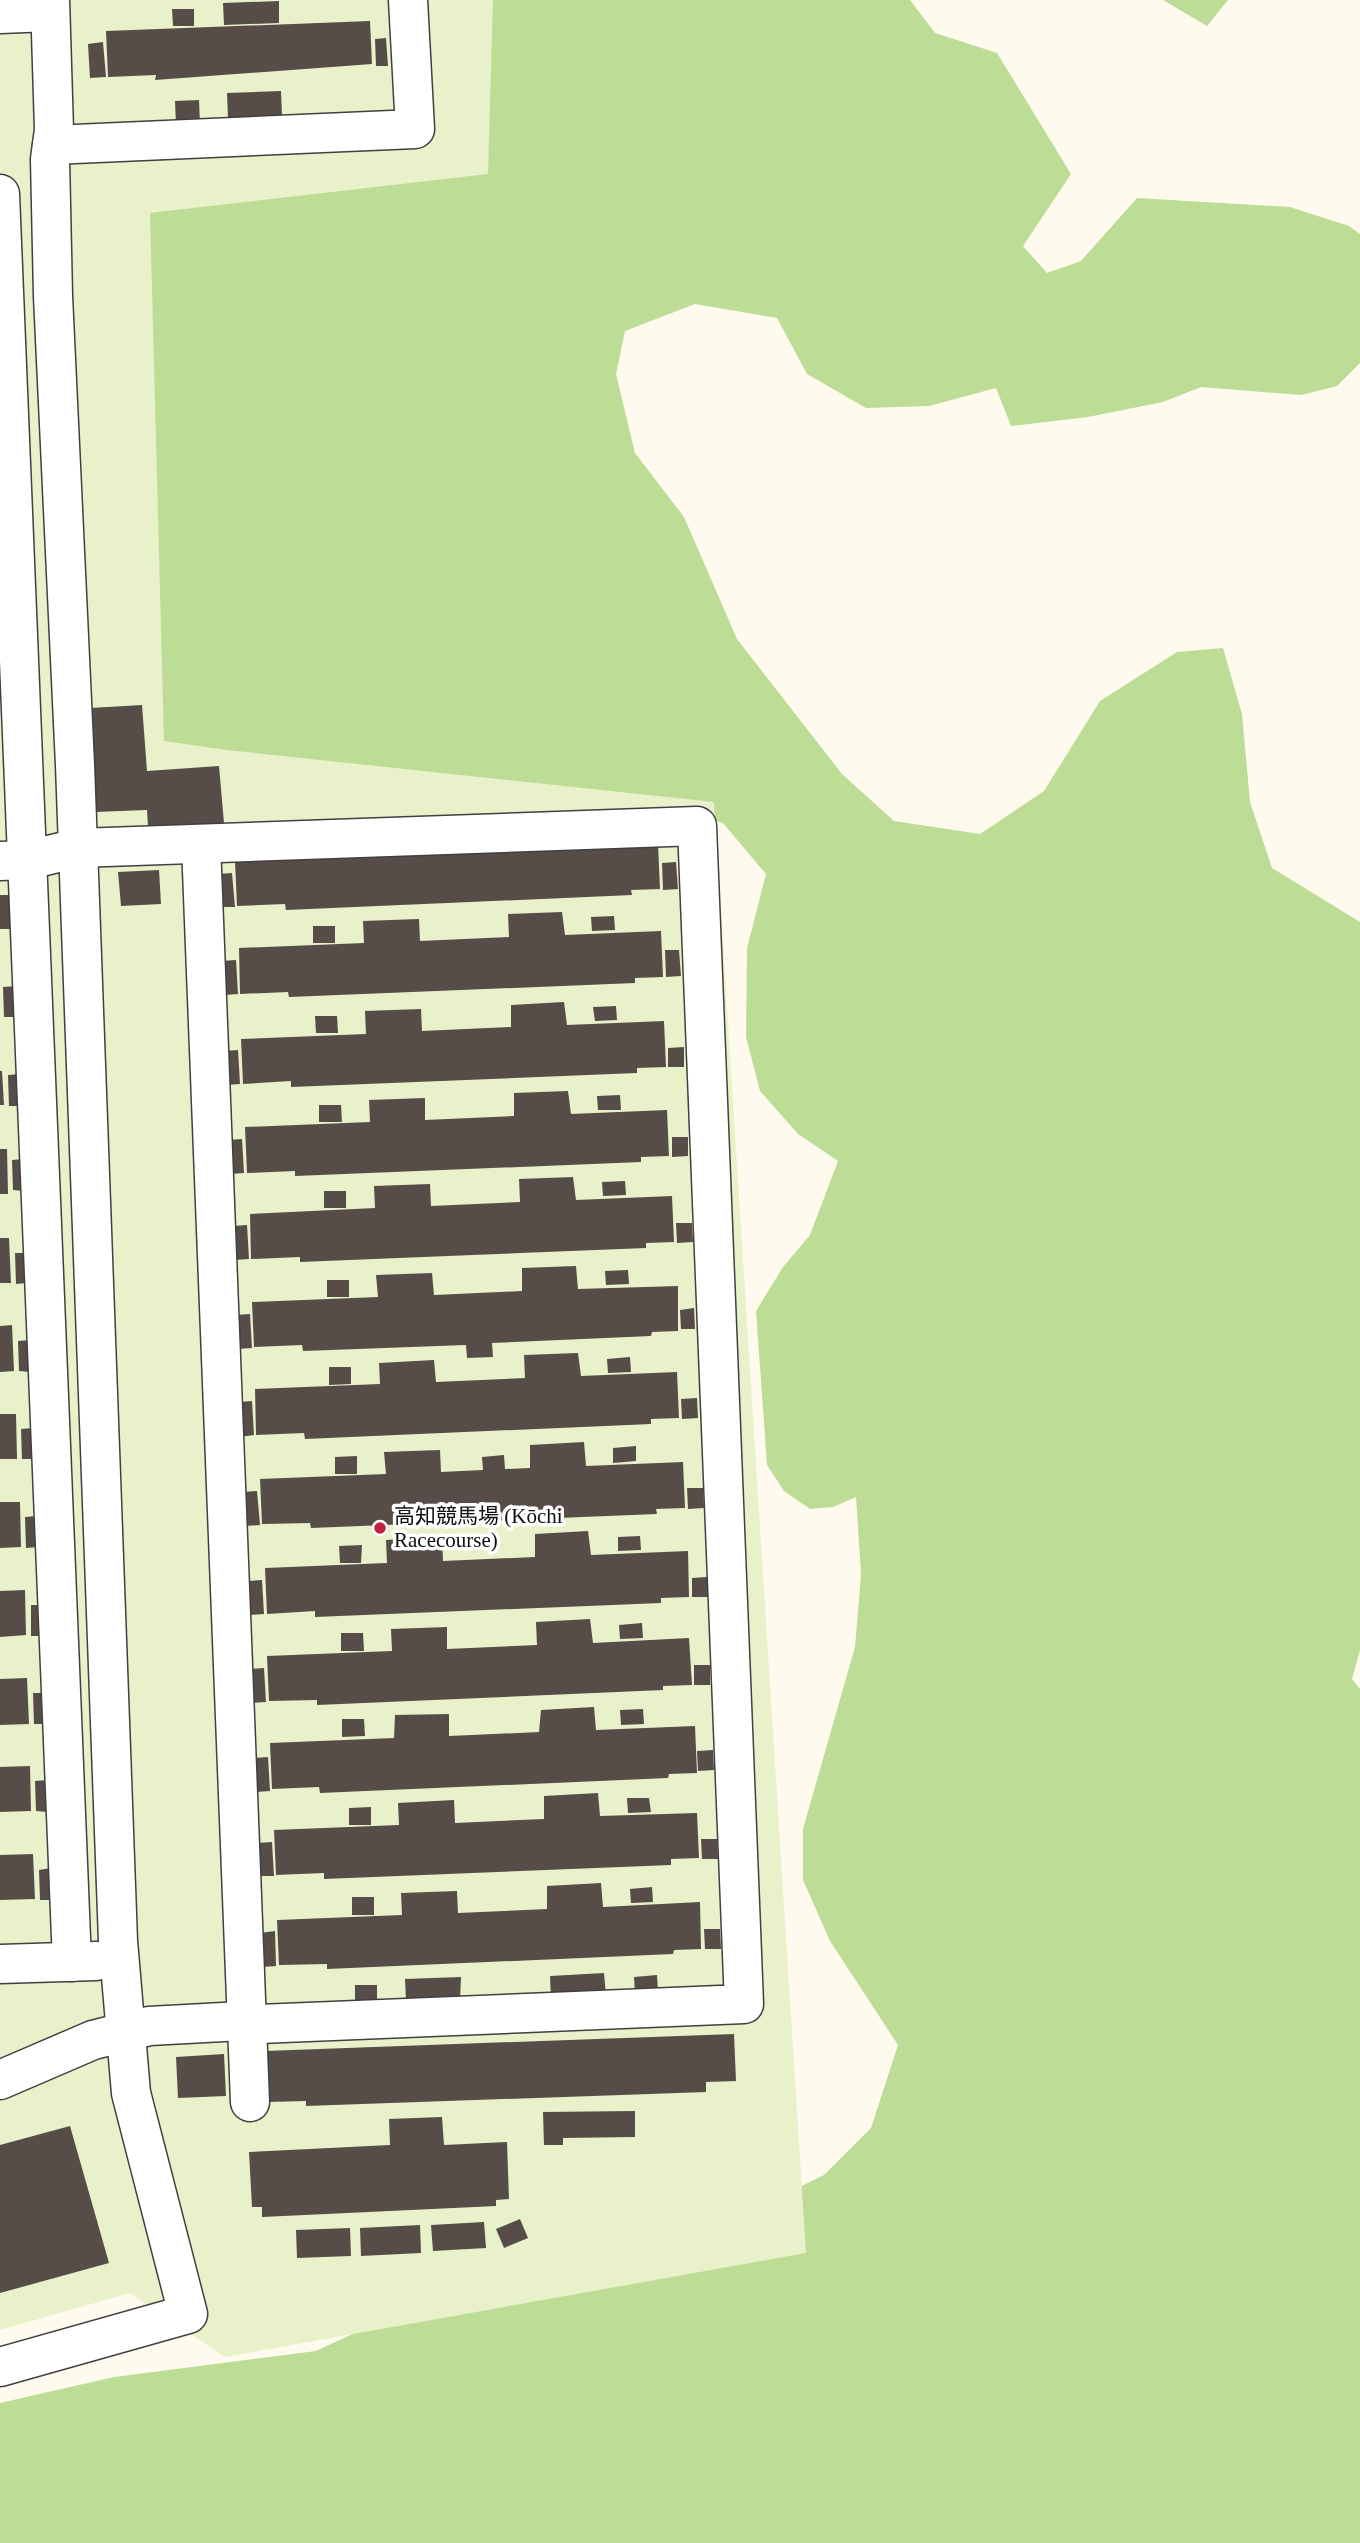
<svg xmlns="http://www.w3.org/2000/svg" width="1360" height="2543" font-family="'Times New Roman','Noto Sans JP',serif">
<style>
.forest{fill:#bddc95}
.pitch{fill:#e8f1c9}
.building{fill:#564d49}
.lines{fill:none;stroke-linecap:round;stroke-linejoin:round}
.minor-casing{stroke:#404040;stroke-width:41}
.minor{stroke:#fff;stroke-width:38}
.poi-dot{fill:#c1213c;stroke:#fff;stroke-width:2.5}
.labels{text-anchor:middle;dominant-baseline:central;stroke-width:7;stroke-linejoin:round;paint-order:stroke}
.poi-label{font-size:21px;fill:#0d0d0d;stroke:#fff;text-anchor:start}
</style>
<rect width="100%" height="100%" fill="#fffaee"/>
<g class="forest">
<polygon points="430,0 910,0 935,33 997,53 1071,174 1023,246 1047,273 1081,261 1137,198 1290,207 1349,226 1360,234 1360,363 1337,386 1301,395 1201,387 1163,402 1088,417 1011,426 996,388 929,406 866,408 807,374 777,318 695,304 625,331 616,374 635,453 684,517 737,639 842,774 894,821 980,834 1044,791 1100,701 1177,652 1223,648 1242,714 1250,802 1272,868 1360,922 1360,1650 1352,1679 1360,1689 1360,2543 0,2543 0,2403 114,2377 316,2351 406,2309 629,2269 824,2175 871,2128 898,2045 830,1941 803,1880 803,1829 855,1647 861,1574 856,1497 833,1507 810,1509 784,1491 767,1465 756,1311 783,1267 810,1235 838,1161 798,1134 760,1091 746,1037 747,948 766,874 723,823 649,800 482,789 158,742 141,200"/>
<polygon points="1163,0 1228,0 1207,26"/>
</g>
<polygon class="pitch" points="0,0 493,0 488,174 150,213 164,741 227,750 714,802 806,2253 225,2357 130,2293 0,2330"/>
<g class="building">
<polygon points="279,1 279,23 224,25 223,3"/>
<polygon points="172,9 194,9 194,26 173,26"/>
<polygon points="370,21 372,64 155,80 156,75 108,77 106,31"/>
<polygon points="386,38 388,66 376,66 375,39"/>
<polygon points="103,42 106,77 90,78 88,44"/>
<polygon points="281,91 282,116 228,118 227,93"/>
<polygon points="199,100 200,124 176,125 175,101"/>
<polygon points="142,705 147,771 219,766 224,823 148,827 147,810 95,812 90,708"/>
<polygon points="658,844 660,889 631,890 632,895 286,910 285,904 237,906 235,861"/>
<polygon points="676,862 678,889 663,890 662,863"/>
<polygon points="159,870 161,904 121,906 118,872"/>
<polygon points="232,873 235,907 221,907 218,874"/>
<polygon points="0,895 13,895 14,929 0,929"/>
<polygon points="562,912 565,935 661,931 663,977 635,978 635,983 289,997 288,992 240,994 239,948 364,943 363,921 419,919 420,941 509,937 508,914"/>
<polygon points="614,916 615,930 592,931 591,917"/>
<rect x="313" y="926" width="22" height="17"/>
<polygon points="665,950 679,950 681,976 666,977"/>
<polygon points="236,960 238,994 224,995 221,961"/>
<polygon points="17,986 18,1017 4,1017 3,987"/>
<polygon points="564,1002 567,1025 664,1021 666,1067 637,1068 637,1073 291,1087 291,1081 243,1084 241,1039 366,1034 365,1011 421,1009 422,1031 511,1027 511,1005"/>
<polygon points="616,1006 617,1020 595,1021 593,1007"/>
<polygon points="315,1016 337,1016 338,1033 316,1033"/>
<polygon points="684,1047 684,1067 668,1067 668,1048"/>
<polygon points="238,1050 240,1084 226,1085 224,1051"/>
<polygon points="0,1071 2,1071 4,1105 0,1105"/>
<polygon points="20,1074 20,1106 9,1106 8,1075"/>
<polygon points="568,1091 571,1114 667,1110 669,1156 641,1157 641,1162 295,1176 295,1171 247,1173 245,1127 370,1122 369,1100 425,1098 425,1120 514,1116 514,1093"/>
<polygon points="620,1095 621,1110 598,1110 597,1096"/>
<polygon points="319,1105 341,1105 342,1122 319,1122"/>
<polygon points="672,1137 688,1137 688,1156 672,1157"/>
<polygon points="242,1139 244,1173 230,1174 228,1140"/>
<polygon points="0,1149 7,1149 8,1194 0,1194"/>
<polygon points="24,1159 24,1191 13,1190 12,1160"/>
<polygon points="573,1177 576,1200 672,1196 674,1242 646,1243 646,1248 300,1262 300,1257 251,1259 250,1214 375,1208 374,1186 430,1184 431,1206 520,1202 519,1179"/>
<polygon points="625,1181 626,1195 603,1196 602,1182"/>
<rect x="324" y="1191" width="22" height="17"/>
<polygon points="676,1223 692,1223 693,1242 677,1243"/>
<polygon points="247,1225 249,1259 234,1260 233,1226"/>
<polygon points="0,1238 9,1238 11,1283 0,1283"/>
<polygon points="15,1253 27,1253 27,1283 16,1284"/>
<polygon points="576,1266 578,1289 678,1286 678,1331 652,1332 651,1336 492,1343 493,1357 467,1358 466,1345 303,1351 302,1345 254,1347 252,1302 378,1297 376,1275 432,1273 434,1295 522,1291 522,1268"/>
<polygon points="628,1270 629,1284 606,1285 605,1271"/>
<rect x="327" y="1280" width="22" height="17"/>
<polygon points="694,1308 695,1329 681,1329 680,1310"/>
<polygon points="250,1314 252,1348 237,1349 235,1315"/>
<polygon points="12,1325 14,1371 0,1372 0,1326"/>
<polygon points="30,1340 30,1372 19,1371 18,1341"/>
<polygon points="578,1353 581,1376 677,1372 679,1418 651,1419 651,1424 305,1439 304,1433 256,1435 255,1389 380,1384 379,1363 434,1360 436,1382 525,1378 524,1355"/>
<polygon points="630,1357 631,1372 608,1373 607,1359"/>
<polygon points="329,1367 351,1367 351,1384 329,1385"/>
<polygon points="697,1398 698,1418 682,1419 681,1399"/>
<polygon points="252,1401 254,1435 239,1437 238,1402"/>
<polygon points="0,1414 16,1414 17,1459 0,1459"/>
<polygon points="33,1428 34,1459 22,1459 21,1429"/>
<polygon points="584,1442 586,1466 683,1462 685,1508 656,1509 657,1514 311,1528 310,1523 262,1524 260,1479 386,1474 384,1452 440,1450 441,1472 483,1470 482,1457 504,1455 505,1469 530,1468 530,1445"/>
<polygon points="636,1446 636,1461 613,1463 613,1448"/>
<polygon points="357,1456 357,1474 335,1474 335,1457"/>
<polygon points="687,1488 703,1488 704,1508 688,1509"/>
<polygon points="257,1491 260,1525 245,1526 243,1492"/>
<polygon points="0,1502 20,1502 21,1547 0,1548"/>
<polygon points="37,1516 38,1547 26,1548 25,1517"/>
<polygon points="588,1531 591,1555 688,1551 689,1597 661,1598 661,1603 315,1617 315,1611 267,1614 265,1568 387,1563 386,1540 442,1537 443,1561 535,1557 535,1534"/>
<polygon points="640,1536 641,1550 618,1551 618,1537"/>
<polygon points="362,1545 361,1563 340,1563 339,1546"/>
<polygon points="707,1577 709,1597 692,1597 692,1578"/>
<polygon points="262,1580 264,1614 250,1615 248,1581"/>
<polygon points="25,1590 26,1635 0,1637 0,1591"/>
<polygon points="31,1605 42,1605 43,1636 31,1636"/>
<polygon points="590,1619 593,1643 689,1638 692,1685 663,1686 663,1690 317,1705 317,1700 269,1701 267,1656 392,1651 391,1629 447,1627 447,1649 537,1645 536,1622"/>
<polygon points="642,1623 643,1638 620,1639 619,1625"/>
<polygon points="341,1633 363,1633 364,1651 341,1651"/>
<rect x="694" y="1665" width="16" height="20"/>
<polygon points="264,1668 266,1702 252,1703 250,1669"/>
<polygon points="27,1678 29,1724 0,1725 0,1679"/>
<polygon points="33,1693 45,1693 45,1724 34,1724"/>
<polygon points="594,1707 596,1730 695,1726 697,1773 669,1774 668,1778 320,1793 319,1787 272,1789 270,1743 394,1738 395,1715 449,1714 449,1736 539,1732 541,1710"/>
<polygon points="643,1709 644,1724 621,1725 620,1710"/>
<polygon points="342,1719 364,1719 365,1736 342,1737"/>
<polygon points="713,1750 714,1770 698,1771 697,1751"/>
<polygon points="268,1757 270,1791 256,1792 254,1758"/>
<polygon points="30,1766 31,1811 0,1812 0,1767"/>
<polygon points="47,1780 48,1812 36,1811 35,1781"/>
<polygon points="598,1793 600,1816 697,1813 699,1858 671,1859 671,1865 324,1879 324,1873 276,1875 274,1830 399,1825 398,1803 454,1800 455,1823 544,1819 544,1796"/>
<polygon points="627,1798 649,1798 651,1812 628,1813"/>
<polygon points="371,1807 371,1825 349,1825 349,1808"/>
<polygon points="701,1839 717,1839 718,1859 702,1859"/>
<polygon points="272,1842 274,1876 259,1876 257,1843"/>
<polygon points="33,1854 35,1899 0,1900 0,1855"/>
<polygon points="51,1868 51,1900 40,1900 39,1870"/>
<polygon points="601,1883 603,1907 700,1902 701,1949 674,1950 673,1954 327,1969 327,1964 279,1965 277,1920 402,1915 401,1893 457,1891 458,1913 547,1909 547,1886"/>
<polygon points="652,1887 653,1902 631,1903 630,1889"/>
<rect x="352" y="1897" width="22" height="18"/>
<polygon points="704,1929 720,1929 721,1949 705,1949"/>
<polygon points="275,1931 276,1966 262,1967 260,1933"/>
<polygon points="604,1973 606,1996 551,1999 550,1976"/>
<polygon points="657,1975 658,1992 635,1994 634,1977"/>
<polygon points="461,1977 460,2000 406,2001 405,1979"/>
<polygon points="355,1985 377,1985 377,2002 355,2003"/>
<polygon points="734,2034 736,2081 706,2082 706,2092 306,2106 306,2101 267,2102 265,2051"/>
<polygon points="224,2054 226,2096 178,2098 176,2057"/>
<polygon points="635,2111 635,2137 563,2138 563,2145 544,2145 543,2112"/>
<polygon points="442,2117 444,2145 507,2142 509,2199 496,2200 496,2206 262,2217 262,2207 252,2207 249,2152 390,2145 389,2119"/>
<polygon points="70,2126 109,2263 0,2293 0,2145"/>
<polygon points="520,2219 528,2238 504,2248 496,2229"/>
<polygon points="484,2222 486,2248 433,2251 431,2225"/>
<polygon points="420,2225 421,2253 361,2256 360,2228"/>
<polygon points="350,2228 351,2256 297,2258 296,2230"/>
</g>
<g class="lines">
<g class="minor-casing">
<g id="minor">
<polyline points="0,14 50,12"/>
<polyline points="52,145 415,129 408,0"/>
<polyline points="0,194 72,1962"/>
<polyline points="201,844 250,2102"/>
<polyline points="0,861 28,860 78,848 697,826 744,2004 259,2024 242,2021 149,2026 93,2040 0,2080"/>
<polyline points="0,1964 96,1961"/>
<polyline points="0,2367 188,2314 131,2093 118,1941 75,765 53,296 50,159 54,130 50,0"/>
</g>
</g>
<use href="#minor" class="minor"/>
</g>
<circle class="poi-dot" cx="380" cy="1528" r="7"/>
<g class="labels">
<g class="poi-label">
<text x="394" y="1516">高知競馬場 (Kōchi<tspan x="394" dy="24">Racecourse)</tspan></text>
</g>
</g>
</svg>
